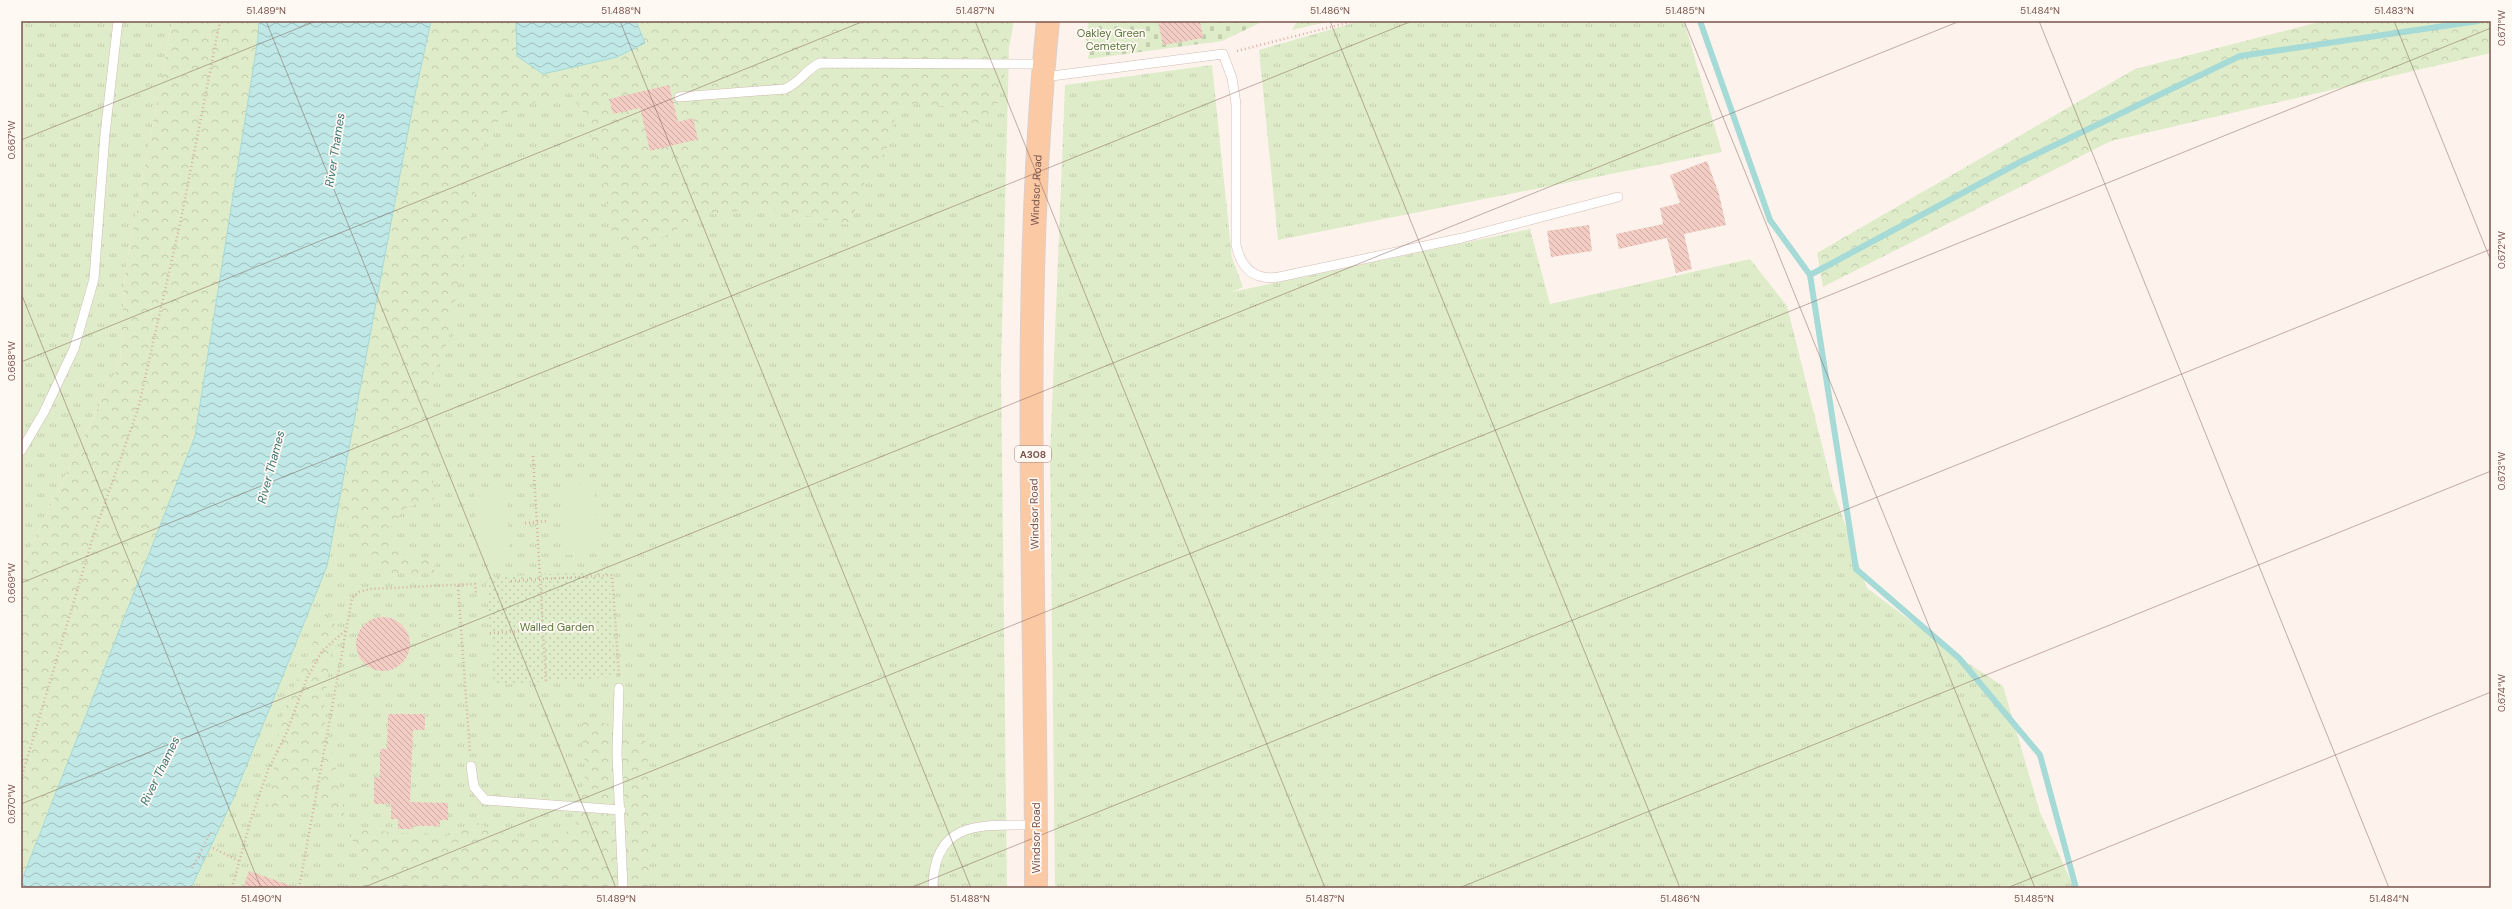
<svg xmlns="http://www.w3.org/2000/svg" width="2512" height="909" font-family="'DM Sans',sans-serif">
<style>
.grass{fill:url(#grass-tufts)}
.forest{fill:url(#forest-crowns)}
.cemetery{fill:url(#cemetery-stones)}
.garden{fill:url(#garden-dots)}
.pitch{fill:#deecc9}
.water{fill:url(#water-waves);stroke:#a5dad7}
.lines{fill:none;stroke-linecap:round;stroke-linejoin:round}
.stream{stroke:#a5dad7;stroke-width:6}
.building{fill:url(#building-back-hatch)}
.lane-casing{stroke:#d3bbb3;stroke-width:10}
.primary-casing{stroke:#dacfcd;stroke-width:24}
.path{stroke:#d9afa5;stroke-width:2.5;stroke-dasharray:1 3;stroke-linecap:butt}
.lane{stroke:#fff;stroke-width:9}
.primary{stroke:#fbcaa5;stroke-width:22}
.ticks{fill:none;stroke:#7a544d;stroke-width:1;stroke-opacity:0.45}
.labels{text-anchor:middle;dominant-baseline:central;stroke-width:3.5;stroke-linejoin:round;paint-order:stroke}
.shield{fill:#fff8f3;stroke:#a2857f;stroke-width:1}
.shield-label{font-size:10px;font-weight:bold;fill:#7a544d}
.park-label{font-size:11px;fill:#5d7a41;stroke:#fff8f3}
.street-label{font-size:11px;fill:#7a544d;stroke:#fff8f3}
.water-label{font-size:12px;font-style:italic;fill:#3c7675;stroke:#fff8f3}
.neatline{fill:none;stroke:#7a544d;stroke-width:1.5}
.ticks-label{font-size:10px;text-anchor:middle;fill:#7a544d}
</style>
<defs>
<pattern id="grass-tufts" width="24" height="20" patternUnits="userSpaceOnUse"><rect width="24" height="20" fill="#deecc9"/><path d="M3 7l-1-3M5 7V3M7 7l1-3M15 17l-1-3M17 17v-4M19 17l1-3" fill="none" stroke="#c2ccae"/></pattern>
<pattern id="forest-crowns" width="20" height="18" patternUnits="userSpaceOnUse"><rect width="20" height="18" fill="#deecc9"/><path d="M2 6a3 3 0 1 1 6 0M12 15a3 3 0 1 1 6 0" fill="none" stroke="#c2ccae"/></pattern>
<pattern id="cemetery-stones" width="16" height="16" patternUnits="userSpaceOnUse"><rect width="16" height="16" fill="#deecc9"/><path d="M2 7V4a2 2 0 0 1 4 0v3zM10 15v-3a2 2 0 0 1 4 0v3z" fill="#c2ccae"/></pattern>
<pattern id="garden-dots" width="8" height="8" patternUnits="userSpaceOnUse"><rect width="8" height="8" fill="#deecc9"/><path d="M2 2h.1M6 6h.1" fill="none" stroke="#c2ccae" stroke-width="1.8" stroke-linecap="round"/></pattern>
<pattern id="water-waves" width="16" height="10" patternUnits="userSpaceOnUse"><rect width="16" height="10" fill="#bfe8e6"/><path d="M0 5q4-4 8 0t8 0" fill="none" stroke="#a0bfbd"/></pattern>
<pattern id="building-back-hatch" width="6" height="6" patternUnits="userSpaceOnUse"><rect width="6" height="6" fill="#f3cdc3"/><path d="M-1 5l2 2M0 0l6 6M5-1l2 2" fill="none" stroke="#caa9a1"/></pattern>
</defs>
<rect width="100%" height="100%" fill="#fdf3ec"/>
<g class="grass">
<polygon points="21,21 172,21 125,273 120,362 21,567"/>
<polygon points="1360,21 1684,21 1722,152 1278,240 1259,50"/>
<polygon points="1009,51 1001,369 1007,888 191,888 343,479 415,94 593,84"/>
<polygon points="1212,65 1232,258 1243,287 1232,292 1530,229 1550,304 1750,259 1787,306 1833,489 1867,588 1960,658 2003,686 2040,812 2074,888 1055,888 1050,456 1065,85"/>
</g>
<g class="forest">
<polygon points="172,21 259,21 258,38 195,436 21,882 21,567 120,362 125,273"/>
<path d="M431,21H1014L999,101L979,134L958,107L899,103L886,151L865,181L850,225L781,210L750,209L700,216L632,256L613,240L603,179L586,118L567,87L550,97L504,113L484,142L448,342L429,382L434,499L405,508L388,531L404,555L434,559L435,573H380C356,546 349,538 340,502L415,94Z"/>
<polygon points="1089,21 1114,21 1085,45"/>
<polygon points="1297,21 1331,21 1292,30"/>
<polygon points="2323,21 2491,21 2491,53 2111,141 1823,287 1817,253 2135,69"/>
<polygon points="326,612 335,625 323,713 337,773 346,825 332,812 302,802 268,808 281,718"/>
<polygon points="580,719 599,721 647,742 651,844 648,888 341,888 364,875 349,829 447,836 477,823 496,831 550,843 575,826 586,771"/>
</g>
<polygon class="cemetery" points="1095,21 1264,21 1222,41 1088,59"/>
<polygon class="garden" points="609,570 616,677 494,685 486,578"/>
<g class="pitch">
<polygon points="594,483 598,553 566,555 561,485"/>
<polygon points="506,489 510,559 478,560 474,490"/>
</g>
<g class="water">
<polygon points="259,21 431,21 415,94 327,566 233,799 191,888 21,888 21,882 195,436 258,38"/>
<polygon points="516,21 636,21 645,43 617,57 543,74 517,56"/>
</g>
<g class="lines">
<g class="stream">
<polyline points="1700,21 1770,220 1810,275 2022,161 2240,56 2478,21"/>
<polyline points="1810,275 1856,569 1959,658 2040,755 2076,888"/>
</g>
</g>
<g class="building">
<polygon points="1158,21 1200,21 1203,38 1163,45"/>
<polygon points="669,85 678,122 693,118 698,139 650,151 640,108 613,114 609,99"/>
<polygon points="1707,161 1719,194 1726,225 1684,234 1692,269 1676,273 1667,238 1619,249 1616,234 1663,224 1660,208 1680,203 1670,175"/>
<polygon points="1589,225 1592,251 1551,257 1547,231"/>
<circle cx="383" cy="644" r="27"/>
<polygon points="388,714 425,714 425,730 413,730 410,802 448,803 448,820 440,820 440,826 413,826 413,829 398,829 398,819 391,819 391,804 374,804 374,777 380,778 380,749 387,749"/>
<polygon points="249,871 292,886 291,888 243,888"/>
</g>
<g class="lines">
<g class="lane-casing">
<g id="lane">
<path d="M1044,77L1223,54L1232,78L1236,104V245C1241,268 1254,281 1279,277L1462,238L1618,197"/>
<path d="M679,97L785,89C800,83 806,69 820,63L1043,64"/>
<polyline points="21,451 44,412 74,349 94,279 105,134 118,21"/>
<polyline points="619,688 617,753 623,888"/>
<polyline points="471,766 474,787 485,800 621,810"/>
<path d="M933,888C933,819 983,825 1036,825"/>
</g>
</g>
<g class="primary-casing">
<g id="primary">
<path id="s1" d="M1036,888C1037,599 1019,309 1048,21"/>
</g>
</g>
<g class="path">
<polyline points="1237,51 1354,21"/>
<polyline points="533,456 546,682"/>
<polyline points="525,523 548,521"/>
<polyline points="511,581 612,575 619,676"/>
<polyline points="458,586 470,753"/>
<polyline points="490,633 586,627"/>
<polyline points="21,779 93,537 138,409 180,224 220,21"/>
<polyline points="213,848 239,861"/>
<polyline points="199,857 206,860"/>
<polyline points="192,868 211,832"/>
<polyline points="232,888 251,819 268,770 286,734 307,678 322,651 347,629"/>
<polyline points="299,888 352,598 359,592 369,589 475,584 476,594"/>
</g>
<use href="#lane" class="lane"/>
<use href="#primary" class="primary"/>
</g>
<path class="ticks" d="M266,21L616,888M620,21L971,888M975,21L1325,888M1330,21L1680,888M1684,21L2035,888M2039,21L2389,888M2394,21L2491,261M21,140L316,21M21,293L261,888M21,362L864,21M21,583L1412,21M21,804L1960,21M362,888L2491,28M910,888L2491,249M1459,888L2491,471M2007,888L2491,692"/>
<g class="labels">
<rect class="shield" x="1015" y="446" width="36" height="16" rx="3"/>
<g class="shield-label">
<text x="1033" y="454">A308</text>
</g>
<g class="park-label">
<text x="1111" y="33">Oakley Green<tspan x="1111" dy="13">Cemetery</tspan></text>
<text x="557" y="627">Walled Garden</text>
</g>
<g class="street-label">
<text stroke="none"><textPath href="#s1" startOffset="698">Windsor Road</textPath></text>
<text transform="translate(1034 514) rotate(-91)">Windsor Road</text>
<text transform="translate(1036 838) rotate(-90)">Windsor Road</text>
</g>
<g class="water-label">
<text transform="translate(335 150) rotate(-81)">River Thames</text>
<text transform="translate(271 467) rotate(-75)">River Thames</text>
<text transform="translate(160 771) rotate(-64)">River Thames</text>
</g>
</g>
<rect width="2512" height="909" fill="none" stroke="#fff8f3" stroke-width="44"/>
<rect x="22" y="22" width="2468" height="865" class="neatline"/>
<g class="ticks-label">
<text x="266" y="14">51.489°N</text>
<text x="621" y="14">51.488°N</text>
<text x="975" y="14">51.487°N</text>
<text x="1330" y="14">51.486°N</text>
<text x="1685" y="14">51.485°N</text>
<text x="2040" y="14">51.484°N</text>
<text x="2394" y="14">51.483°N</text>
<text transform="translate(2501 28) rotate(-90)" y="4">0.671°W</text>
<text transform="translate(11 140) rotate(-90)" y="4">0.667°W</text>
<text transform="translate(2501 250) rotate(-90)" y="4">0.672°W</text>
<text transform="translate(11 361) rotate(-90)" y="4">0.668°W</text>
<text transform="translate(2501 471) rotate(-90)" y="4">0.673°W</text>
<text transform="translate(11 583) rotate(-90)" y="4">0.669°W</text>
<text transform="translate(2501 693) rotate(-90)" y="4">0.674°W</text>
<text transform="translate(11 804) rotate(-90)" y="4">0.670°W</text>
<text x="261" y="902">51.490°N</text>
<text x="616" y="902">51.489°N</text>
<text x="970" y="902">51.488°N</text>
<text x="1325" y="902">51.487°N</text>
<text x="1680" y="902">51.486°N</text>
<text x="2034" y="902">51.485°N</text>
<text x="2389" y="902">51.484°N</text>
</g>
</svg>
